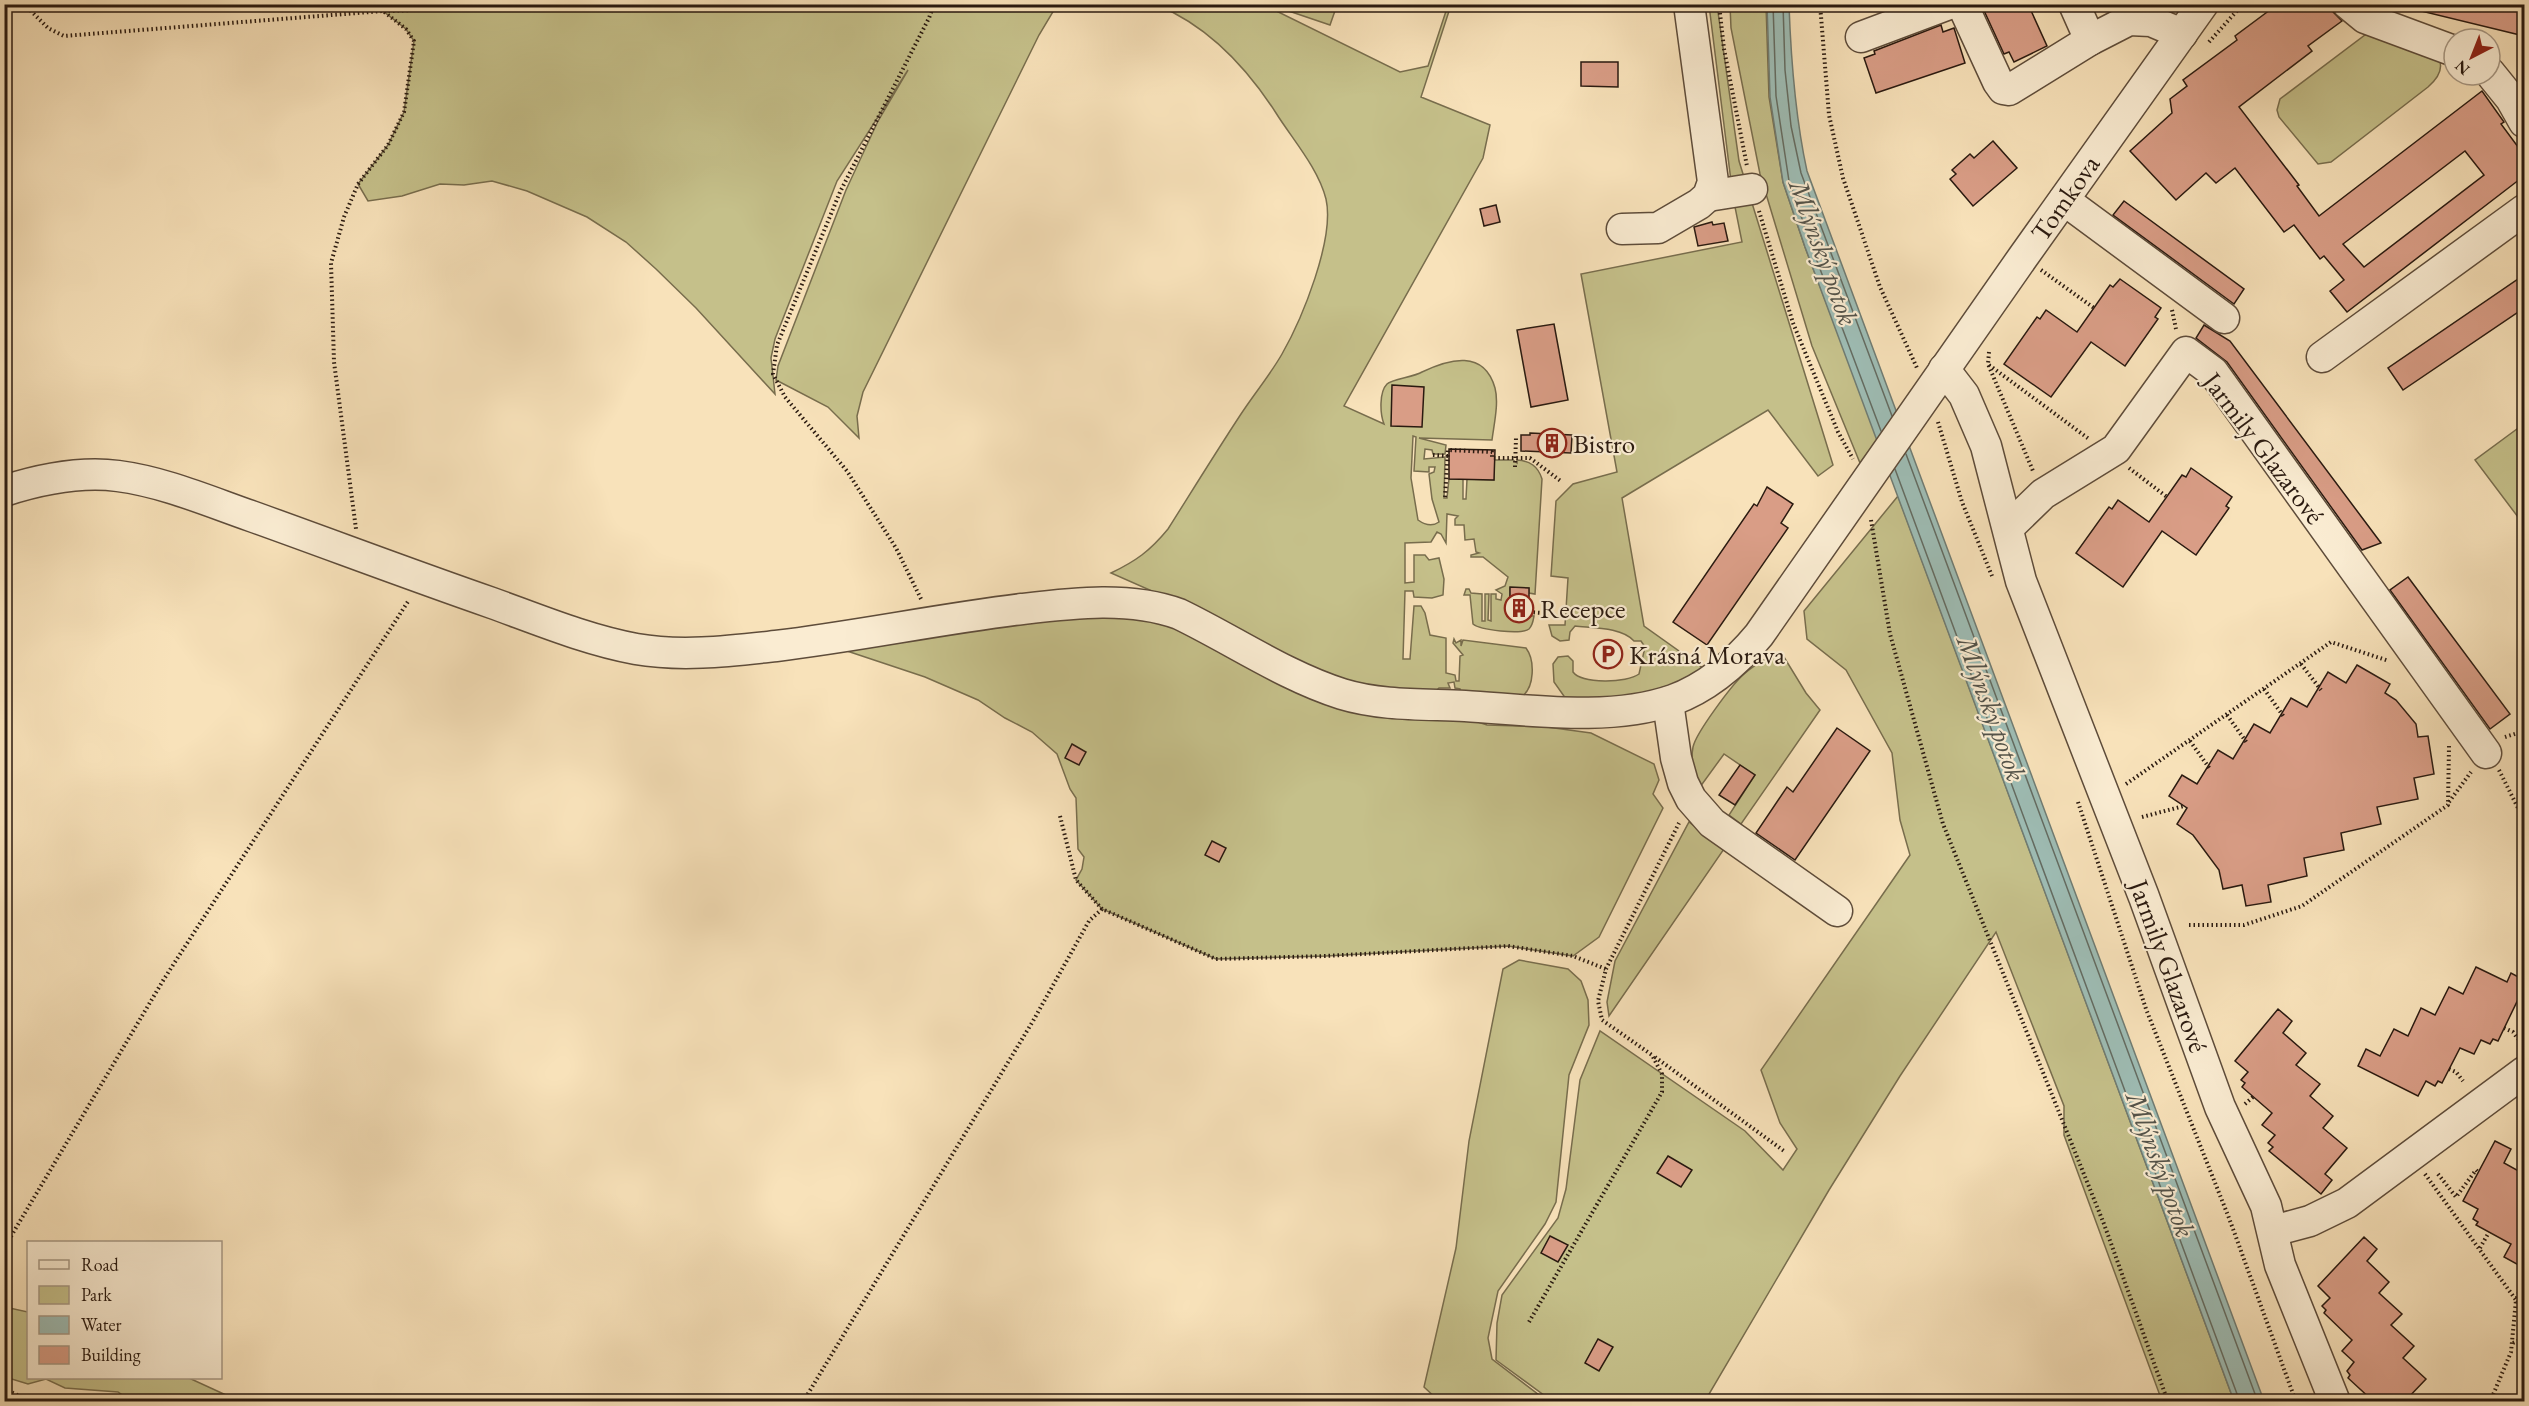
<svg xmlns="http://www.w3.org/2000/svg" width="2529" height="1406" font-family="'EB Garamond',serif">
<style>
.green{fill:#c5c08a;stroke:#786d4d;stroke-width:1.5;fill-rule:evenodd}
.water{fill:#9ebdb5;stroke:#707c73;stroke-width:1.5}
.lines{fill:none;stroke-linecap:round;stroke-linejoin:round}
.shore{stroke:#646c62;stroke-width:1.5}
.building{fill:#d99d86;stroke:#2a1a10;stroke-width:1.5;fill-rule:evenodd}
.minor-casing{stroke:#5e4c3a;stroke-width:33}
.path{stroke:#2a1a10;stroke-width:4;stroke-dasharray:1.5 3;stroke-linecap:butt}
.minor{stroke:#faecd2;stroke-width:30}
.labels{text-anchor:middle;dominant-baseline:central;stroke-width:4.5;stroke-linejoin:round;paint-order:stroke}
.street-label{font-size:27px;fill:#2a1a10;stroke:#faecd2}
.poi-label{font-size:27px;fill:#2a1a10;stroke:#faecd2;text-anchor:start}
.water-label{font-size:28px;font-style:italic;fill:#53534a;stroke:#faecd2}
</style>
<rect width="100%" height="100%" fill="#f8e2ba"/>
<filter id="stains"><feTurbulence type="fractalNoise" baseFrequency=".00333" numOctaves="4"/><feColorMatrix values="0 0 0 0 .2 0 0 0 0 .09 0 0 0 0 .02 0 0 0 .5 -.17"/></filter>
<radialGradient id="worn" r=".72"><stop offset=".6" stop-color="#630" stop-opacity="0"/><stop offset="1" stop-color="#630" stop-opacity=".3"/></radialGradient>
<g class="green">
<polygon points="387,5 1057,5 1039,35 863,392 857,416 859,438 828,407 776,380 778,366 846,190 878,121 908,70 837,181 775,339 771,358 775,394 696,308 656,269 626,242 587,217 527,191 492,181 464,185 440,184 402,196 368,201 358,184 388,145 404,112 414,41 406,29 383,11"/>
<path d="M1157,5H1264L1400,72L1428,66L1448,5H1451L1421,97L1490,125L1483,158L1344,406L1384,424C1380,414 1379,392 1387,384C1392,379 1414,377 1422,372C1449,359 1484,349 1495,388C1499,403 1494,424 1492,440L1419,438L1446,445L1445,454H1433L1432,450L1425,449L1424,459L1445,457L1444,498H1447L1449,479H1463V499H1466L1467,479L1494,480V460H1513L1517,463V460C1530,461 1538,466 1542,479L1535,594L1529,593V588H1510V615L1534,616C1533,621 1533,625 1529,629C1521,635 1480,630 1473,624L1470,595H1464L1466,589H1469L1471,593L1482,594V621H1485V594H1489L1488,620L1491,621V594H1496V599L1501,600L1502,594L1496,590L1505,586L1508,577L1483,557H1471V555L1479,553L1476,552L1474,539L1465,540L1464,525H1455V519L1458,516L1447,514L1446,543L1441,534L1437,532L1431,542L1405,543V583L1414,582V555H1425L1429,560L1439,558L1444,579L1443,595L1432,598L1414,597L1413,591H1405L1403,659H1410L1414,606H1421L1425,613L1430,635L1446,638V673L1455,675L1456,681H1459L1460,656L1463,655L1453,643L1454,639L1456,643L1461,640V646L1463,640L1526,648C1535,660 1535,688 1521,697L1461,695L1460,689L1455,688L1454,682L1448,683L1450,688H1439L1433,694L1351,686L1204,614L1111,573C1136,561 1150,551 1168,529C1192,491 1216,452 1241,414C1254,394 1270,375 1282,354C1302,319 1335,239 1326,199C1318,168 1293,140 1276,113C1247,68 1208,26 1157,5ZM1413,436L1416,437L1414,471L1429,472V467H1435L1434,472L1429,474L1432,499L1439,522C1432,527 1425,525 1418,520L1411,478Z"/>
<polygon points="1271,5 1337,4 1337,5 1330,25"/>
<path d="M1709,5H1717L1739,161L1833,465L1818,476L1768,410L1622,498L1644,626L1707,671L1695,678L1629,700L1566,699L1554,682L1553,664L1558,657L1568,656L1573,661V672C1582,684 1627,683 1639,674L1645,647L1641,641H1634C1622,627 1592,628 1575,626L1570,632L1569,640L1560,641L1552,636L1549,625H1565L1568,578L1551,576L1556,501L1573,484L1617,472L1581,274L1742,242L1733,197Z"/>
<polygon points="1730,5 1766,5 1769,97 1783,182 1805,247 1878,439 1860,463 1812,346 1760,174 1731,28"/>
<path d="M2374,33L2439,59C2444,70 2436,80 2428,87L2331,162L2318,164L2279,117L2277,110L2280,99L2365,35Z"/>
<polygon points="2521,426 2524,431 2524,525 2475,460"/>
<polygon points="1898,496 2234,1401 2162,1401 2064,1135 2064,1106 1996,932 1900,1076 1829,1190 1705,1401 1552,1401 1496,1360 1497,1323 1502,1295 1558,1218 1566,1189 1580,1080 1600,1031 1745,1131 1783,1170 1797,1149 1780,1123 1761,1070 1910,855 1900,820 1892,753 1846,670 1807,639 1804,611"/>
<polygon points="1100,615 1166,621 1487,725 1547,727 1591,733 1654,764 1659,780 1653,794 1663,808 1599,937 1573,956 1508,946 1326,956 1216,959 1102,909 1076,880 1082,869 1084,857 1078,849 1076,798 1070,789 1057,754 1032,732 1005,718 978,700 925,677 838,648 1026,618"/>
<path d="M1770,657H1784L1806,693L1820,710L1741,824L1729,815L1755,775L1724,754L1700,787C1694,773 1690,763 1693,747C1696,733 1731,686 1743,675C1751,667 1760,662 1770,657Z"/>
<polygon points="1689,822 1724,849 1609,1016 1607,1002 1615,961"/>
<polygon points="1519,960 1568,969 1581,981 1588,1000 1589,1025 1569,1075 1556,1202 1545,1224 1498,1291 1488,1338 1492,1359 1547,1401 1439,1401 1424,1387 1456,1248 1469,1141 1503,969"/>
<polygon points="5,1307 28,1312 28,1378 189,1378 239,1401 131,1401 118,1392 65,1388 46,1379 28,1384 5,1377"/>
</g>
<path class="water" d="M1767,5H1789C1791,61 1795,116 1807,171L2264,1401H2234L1805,247L1783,182L1770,97Z"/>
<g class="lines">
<g class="shore">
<polyline points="1773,4 1776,96 1789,181 1811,245 1881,431"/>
<polyline points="1783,4 1785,70 1791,126 1801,173 1892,416"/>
<polyline points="1906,454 2258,1402"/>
<polyline points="1895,469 2240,1402"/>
</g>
</g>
<g class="building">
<polygon points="1981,4 2028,4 2047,46 2014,62 2009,52 2004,54"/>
<path d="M2278,4H2331L2332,11L2342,21L2308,46L2312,51L2239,107L2299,185L2297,186L2319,216L2482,91L2504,122L2501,124L2524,155V176L2347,312L2330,291L2344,280L2324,256L2320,259L2294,225L2284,232L2235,168L2216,183L2206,173L2176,200L2130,151L2172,113L2170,99L2187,86L2183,80L2237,40L2235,36ZM2465,151L2484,175L2364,267L2343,244Z"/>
<polygon points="2422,4 2524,4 2524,36 2421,11"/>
<polygon points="1941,25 1943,32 1954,28 1965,63 1876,93 1864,58 1875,54 1874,51"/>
<polygon points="1581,62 1618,62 1618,87 1581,86"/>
<polygon points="1993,141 2017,168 1973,206 1950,179 1956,174 1952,170 1970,154 1974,158"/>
<polygon points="2124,201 2244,289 2234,304 2113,215"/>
<polygon points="1496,205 1500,222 1484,226 1480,209"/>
<polygon points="1712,222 1713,225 1724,223 1728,241 1698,246 1694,227"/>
<polygon points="2524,275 2524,308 2403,390 2388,368"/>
<polygon points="2120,279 2161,308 2155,317 2158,319 2125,366 2091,342 2051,397 2004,364 2037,317 2040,319 2046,310 2077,332 2110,285 2113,287"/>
<polygon points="1554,324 1568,400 1531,407 1517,330"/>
<polygon points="2204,325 2230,341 2381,543 2362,550 2227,362 2196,338"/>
<polygon points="1392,385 1424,387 1422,427 1391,426"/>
<polygon points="1530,433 1572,435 1571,453 1521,451 1521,435 1530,435"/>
<polygon points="1449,449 1495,450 1494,480 1449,479"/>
<polygon points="2191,468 2232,497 2226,506 2229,508 2196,555 2162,531 2123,587 2076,553 2109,507 2112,509 2118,500 2149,522 2182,475 2186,477"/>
<polygon points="1767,487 1793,504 1781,523 1788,528 1707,645 1673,622 1754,504 1757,506"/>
<polygon points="2408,577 2510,714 2490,729 2390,590"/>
<polygon points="1510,587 1529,588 1529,616 1510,615"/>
<polygon points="2357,665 2390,684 2385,693 2396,700 2416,724 2418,737 2428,736 2434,774 2414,778 2418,799 2377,807 2381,824 2341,833 2344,850 2304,858 2307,876 2268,885 2271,902 2246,906 2242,885 2223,889 2219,870 2193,835 2177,824 2187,808 2169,796 2182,775 2197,784 2218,750 2233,759 2254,724 2270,733 2291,698 2307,707 2328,672 2346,683"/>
<polygon points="1837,728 1870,751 1795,860 1756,833 1787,787 1793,792"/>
<polygon points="1072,744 1086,752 1079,765 1065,758"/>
<polygon points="1740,765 1755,775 1735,805 1719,795"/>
<polygon points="1212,841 1226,848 1219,862 1205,855"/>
<polygon points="2476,967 2507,982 2511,973 2524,980 2524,987 2498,1041 2493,1039 2490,1044 2481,1040 2474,1054 2460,1048 2442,1083 2438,1081 2435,1086 2426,1081 2418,1096 2358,1066 2366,1049 2380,1056 2394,1029 2408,1036 2421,1008 2435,1015 2449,987 2463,994"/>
<polygon points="2278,1009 2292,1021 2283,1033 2306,1053 2296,1065 2320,1084 2310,1096 2333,1116 2323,1128 2347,1148 2325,1174 2332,1180 2321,1194 2269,1151 2273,1147 2268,1143 2275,1135 2262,1125 2272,1113 2242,1087 2245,1083 2241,1080 2248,1072 2235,1061"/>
<polygon points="2495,1141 2511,1149 2504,1163 2524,1174 2524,1268 2504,1257 2511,1244 2476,1225 2478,1222 2473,1219 2478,1209 2463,1201"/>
<polygon points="1668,1156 1692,1170 1681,1187 1657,1173"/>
<polygon points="1550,1236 1568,1245 1558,1262 1541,1253"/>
<polygon points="2364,1237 2377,1249 2367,1261 2389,1282 2379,1293 2402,1314 2391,1325 2414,1346 2403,1358 2426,1379 2405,1401 2373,1401 2348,1378 2350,1375 2347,1371 2354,1362 2342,1351 2352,1340 2324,1313 2326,1310 2322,1306 2330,1298 2318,1286"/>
<polygon points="1598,1339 1613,1347 1599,1371 1585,1363"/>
</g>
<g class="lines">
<g class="minor-casing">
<g id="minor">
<polyline points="1962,4 1998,82 2003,89 2009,90 2090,40 2129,20 2151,21 2182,34"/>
<polyline points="2074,4 2090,40"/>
<polyline points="2348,4 2365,18 2454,51"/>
<polyline points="1861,37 1949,4"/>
<polyline points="2490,73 2511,99 2524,122"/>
<polyline points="1708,196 1752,189"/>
<polyline points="2064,200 2224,318"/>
<polyline points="1622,229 1658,228 1699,204 1708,196 1713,182 1689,4"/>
<polyline points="2322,357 2524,210"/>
<polyline points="1944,369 1964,395 1986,446 2021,581 2144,897 2220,1107 2266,1206 2280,1265 2335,1402"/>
<path d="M4,491C41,479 79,471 118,476C164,482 208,501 251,516C332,545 411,575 492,603C539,620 587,640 636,649C682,657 730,651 776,646C858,636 940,619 1022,609C1073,603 1130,596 1179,614C1233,640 1285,676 1342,694C1381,706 1425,704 1465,706C1530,710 1610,722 1673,700C1708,687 1735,664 1759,635L2023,257L2203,4"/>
<polyline points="2009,527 2043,494 2116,449 2186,352 2213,372 2486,753"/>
<polyline points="1668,702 1676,758 1683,783 1691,799 1712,823 1837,911"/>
<polyline points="2273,1231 2310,1221 2347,1203 2524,1072"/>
</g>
</g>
<g class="path">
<polyline points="24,4 48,28 64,36 383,11 406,29 414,41 404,112 388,145 358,184 344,217 331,263 334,362 356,529"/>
<polyline points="1719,4 1724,49 1747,166"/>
<polyline points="1820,4 1829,115 1843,178 1880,287 1917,368"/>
<polyline points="384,11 413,10 427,4"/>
<polyline points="2209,42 2243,4"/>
<polyline points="1759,211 1793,323 1838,432 1853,459"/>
<polyline points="2041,270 2094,308"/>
<polyline points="2172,310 2176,329"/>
<polyline points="1989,352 1988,364 2033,471"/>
<polyline points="1989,365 2089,439"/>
<polyline points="1938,422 1962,502 1992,576"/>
<polyline points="1433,455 1448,456"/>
<polyline points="1515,467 1516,438"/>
<polyline points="2129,468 2167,497"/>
<polyline points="1445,497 1448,450 1492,452 1492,458 1530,458 1562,482"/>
<polyline points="1871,520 1890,634 1943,824 2104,1224 2168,1402"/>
<polyline points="921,599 896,548 847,471 785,397 773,374 777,345 840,192 929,18 934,4"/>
<polyline points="1529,612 1542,613"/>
<polyline points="2301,664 2321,690"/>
<polyline points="2264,689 2284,717"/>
<polyline points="2227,715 2247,743"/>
<polyline points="2505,737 2524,731"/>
<polyline points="2190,741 2210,769"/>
<polyline points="2499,770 2522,816 2524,828"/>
<polyline points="2126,784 2331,642 2389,661"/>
<polyline points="2078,802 2146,1009 2229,1218 2296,1402"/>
<polyline points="2449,802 2471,772"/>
<polyline points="1060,816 1076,880 1102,909 1216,959 1326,956 1508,946 1573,956 1606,969"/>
<polyline points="2142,817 2184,806"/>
<polyline points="2189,925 2244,925 2302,906 2448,805 2449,746"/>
<polyline points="2504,1028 2513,1032 2518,1039"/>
<polyline points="1655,1057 1784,1151"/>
<polyline points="2449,1069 2456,1072 2463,1081"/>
<polyline points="2245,1104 2253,1097"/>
<polyline points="2425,1174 2516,1300 2511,1352 2490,1402"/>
<polyline points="2438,1174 2456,1197 2476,1170 2479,1173"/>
<polyline points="4,1248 164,979 409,600"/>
<polyline points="2480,1248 2489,1232"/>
<polyline points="2522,1284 2516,1300 2524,1309"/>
<polyline points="1529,1322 1662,1092 1662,1074 1652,1055 1602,1020 1598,1001 1606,969 1679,823"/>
<polyline points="2513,1343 2524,1338"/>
<polyline points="4,1389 33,1402"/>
<polyline points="803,1402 1033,1021 1089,921 1102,909"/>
</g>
<use href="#minor" class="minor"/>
</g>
<defs>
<g id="building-ring" transform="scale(1.5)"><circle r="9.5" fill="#faecd2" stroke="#8f2418" stroke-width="1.5"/><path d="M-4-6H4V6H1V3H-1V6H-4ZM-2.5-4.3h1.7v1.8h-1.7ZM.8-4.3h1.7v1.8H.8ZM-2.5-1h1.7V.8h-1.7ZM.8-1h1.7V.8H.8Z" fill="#8f2418"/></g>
<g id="parking-ring" transform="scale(1.5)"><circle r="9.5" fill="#faecd2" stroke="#8f2418" stroke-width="1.5"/><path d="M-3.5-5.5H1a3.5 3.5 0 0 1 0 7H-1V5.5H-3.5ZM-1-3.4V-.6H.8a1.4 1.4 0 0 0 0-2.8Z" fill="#8f2418"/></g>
</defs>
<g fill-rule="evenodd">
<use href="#building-ring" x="1552" y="443"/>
<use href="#building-ring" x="1519" y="608"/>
<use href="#parking-ring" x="1608" y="654"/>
</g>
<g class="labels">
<g class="street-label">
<text transform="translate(2065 198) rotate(-55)">Tomkova</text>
<text transform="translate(2264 448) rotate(53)">Jarmily Glazarové</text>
<text transform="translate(2169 966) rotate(70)">Jarmily Glazarové</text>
</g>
<g class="poi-label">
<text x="1573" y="443">Bistro</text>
<text x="1540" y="608">Recepce</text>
<text x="1629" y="654">Krásná Morava</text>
</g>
<g class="water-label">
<text transform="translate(1824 252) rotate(70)">Mlýnský potok</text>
<text transform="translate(1992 708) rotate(70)">Mlýnský potok</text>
<text transform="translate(2161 1164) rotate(70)">Mlýnský potok</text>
</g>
</g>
<rect width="2529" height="1406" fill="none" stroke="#f8e2ba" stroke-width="24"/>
<rect x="6" y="6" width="2517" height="1394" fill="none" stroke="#2a1a10" stroke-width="3"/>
<rect x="12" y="12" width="2505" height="1382" fill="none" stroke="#2a1a10" stroke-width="1.5"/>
<rect x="27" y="1241" width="195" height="138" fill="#faecd2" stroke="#a79884" stroke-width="1.5"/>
<rect x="39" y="1260" width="30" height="9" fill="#faecd2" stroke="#a79884" stroke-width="1.5"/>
<text x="81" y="1271" font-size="18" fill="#2a1a10">Road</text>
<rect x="39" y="1286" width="30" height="18" fill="#c5c08a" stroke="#a79884" stroke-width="1.5"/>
<text x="81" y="1301" font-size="18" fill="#2a1a10">Park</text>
<rect x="39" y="1316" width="30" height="18" fill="#9ebdb5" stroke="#a79884" stroke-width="1.5"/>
<text x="81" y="1331" font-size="18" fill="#2a1a10">Water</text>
<rect x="39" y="1346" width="30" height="18" fill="#d99d86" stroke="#a79884" stroke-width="1.5"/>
<text x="81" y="1361" font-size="18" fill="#2a1a10">Building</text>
<g transform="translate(2472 57) rotate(222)"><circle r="28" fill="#faecd2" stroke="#a79884" stroke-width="1.5"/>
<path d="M0-4.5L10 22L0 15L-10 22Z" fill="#8f2418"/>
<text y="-9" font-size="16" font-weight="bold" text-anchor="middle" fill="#2a1a10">N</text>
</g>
<rect width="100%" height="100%" filter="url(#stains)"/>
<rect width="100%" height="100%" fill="url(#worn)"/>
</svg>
